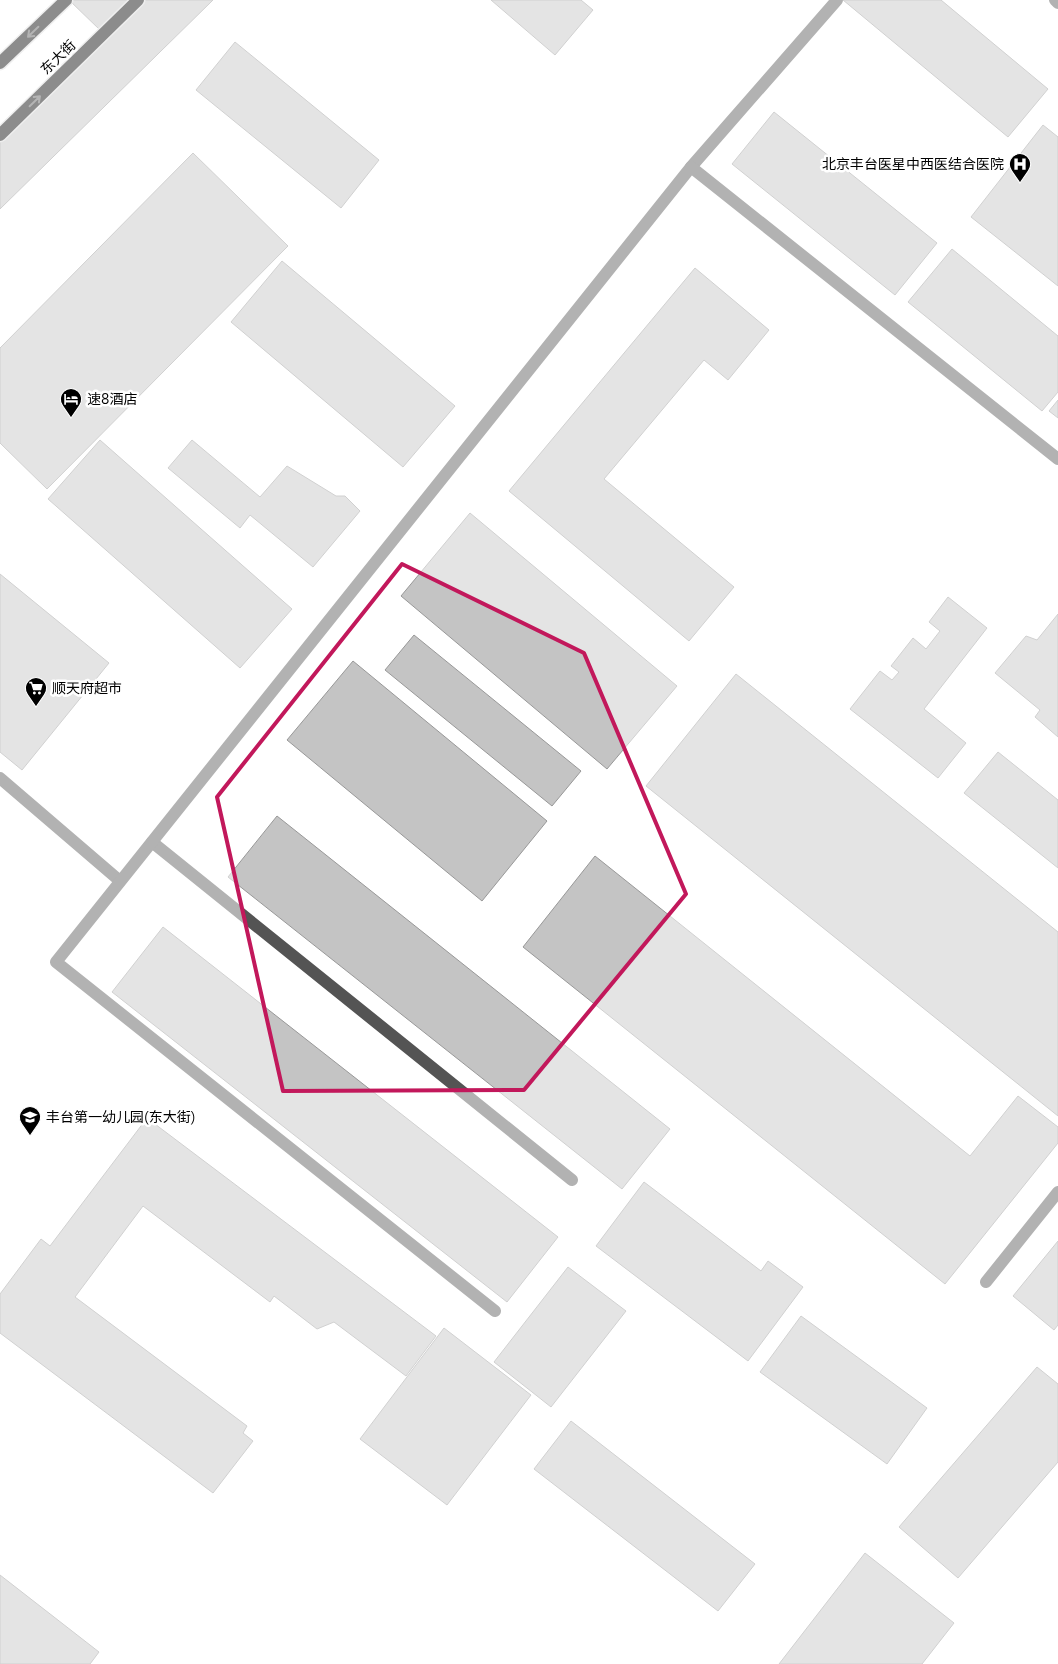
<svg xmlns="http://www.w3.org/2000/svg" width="1058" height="1664" font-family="'IBM Plex Sans','Noto Sans SC',sans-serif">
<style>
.building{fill:#c4c4c4;stroke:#989898}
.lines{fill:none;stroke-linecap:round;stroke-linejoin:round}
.major-casing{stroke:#dbdbdb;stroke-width:15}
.minor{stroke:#545454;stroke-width:12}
.major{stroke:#000;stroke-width:12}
.oneway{stroke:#595959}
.marked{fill:none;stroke:#c2185b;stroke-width:4;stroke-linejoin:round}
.labels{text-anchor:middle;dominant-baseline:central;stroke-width:5;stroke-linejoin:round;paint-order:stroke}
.street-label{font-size:14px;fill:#000;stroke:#fff}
.poi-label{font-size:14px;fill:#000;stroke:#fff;text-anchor:start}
</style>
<rect width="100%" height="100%" fill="#fff"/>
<g class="building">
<polygon points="69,0 213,0 0,209 0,129 100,30"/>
<polygon points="491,0 581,0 593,10 555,55"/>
<polygon points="843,0 941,0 1048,89 1008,137"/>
<polygon points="235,42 379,160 341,208 196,90"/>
<polygon points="774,112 937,243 895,295 732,164"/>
<polygon points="1043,125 1058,137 1058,286 971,217"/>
<polygon points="193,153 288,246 47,489 0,443 0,348"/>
<polygon points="952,249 1058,336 1058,392 1042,411 908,302"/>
<polygon points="282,261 455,406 403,467 231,322"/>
<polygon points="695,268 769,330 728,380 704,360 604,479 734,587 689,641 509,491"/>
<polygon points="1058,400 1058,418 1049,411"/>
<polygon points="100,440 292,609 240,668 48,499"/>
<polygon points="192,440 260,497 287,466 336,496 345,496 360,511 313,567 250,515 240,528 168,468"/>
<polygon points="470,513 677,686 607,769 401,596"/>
<polygon points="0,574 109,663 22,770 0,752"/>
<polygon points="948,597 987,628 924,709 966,743 938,778 850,709 880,671 892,680 899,672 891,666 913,638 926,649 940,631 929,622"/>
<polygon points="1058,614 1058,737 1035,717 1040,710 995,673 1026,636 1037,640"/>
<polygon points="414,635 581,771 552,806 385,670"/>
<polygon points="353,661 547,821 482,901 287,740"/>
<polygon points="736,674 1058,932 1058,1116 646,786"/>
<polygon points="998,752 1058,800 1058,868 964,793"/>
<polygon points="277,816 670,1129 622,1189 228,877"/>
<polygon points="595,856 970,1156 1018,1096 1058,1127 1058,1143 945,1284 523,947"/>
<polygon points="163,927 558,1237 507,1302 112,992"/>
<polygon points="147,1118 436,1336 406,1376 334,1322 317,1329 274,1296 270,1302 143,1206 75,1297 247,1426 243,1433 253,1441 213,1493 0,1333 0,1294 41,1239 50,1246"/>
<polygon points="644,1182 761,1271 768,1261 803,1287 748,1361 596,1246"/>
<polygon points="1058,1241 1058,1325 1054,1330 1013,1296"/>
<polygon points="568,1267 626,1311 551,1407 494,1362"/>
<polygon points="801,1316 927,1408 887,1464 760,1372"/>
<polygon points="444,1328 531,1395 447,1505 360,1439"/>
<polygon points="1037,1367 1058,1384 1058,1462 958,1578 899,1527"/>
<polygon points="571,1421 755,1564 718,1611 534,1469"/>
<polygon points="865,1553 954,1623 922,1664 779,1664"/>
<polygon points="0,1575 99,1652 90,1664 0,1664"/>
</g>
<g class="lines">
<g class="major-casing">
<g id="major">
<polyline points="0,63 66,0"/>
<polyline points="0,135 138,0"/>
</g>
</g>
<g class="minor">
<polyline points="1055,0 1058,3"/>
<polyline points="691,167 837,0"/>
<polyline points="0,778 120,881"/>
<polyline points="152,842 572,1180"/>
<polyline points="986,1282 1058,1192"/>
<polyline points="495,1311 56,962 691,167 1058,459"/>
</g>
<use href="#major" class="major"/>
</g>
<defs><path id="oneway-shaft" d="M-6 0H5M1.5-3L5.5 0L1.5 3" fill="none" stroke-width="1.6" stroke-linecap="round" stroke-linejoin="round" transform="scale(1.25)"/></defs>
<g class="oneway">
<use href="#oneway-shaft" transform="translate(33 32) rotate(136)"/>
<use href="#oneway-shaft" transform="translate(35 101) rotate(-44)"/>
</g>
<path d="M0 0H1058V1664H0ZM402,564L584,653L686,894L524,1090L283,1091L217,797Z" fill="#fff" fill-opacity=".55" fill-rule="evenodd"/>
<path class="marked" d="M402,564L584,653L686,894L524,1090L283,1091L217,797Z"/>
<defs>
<g id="hospital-pin" transform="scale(1.125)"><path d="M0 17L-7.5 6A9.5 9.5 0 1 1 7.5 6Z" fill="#000" stroke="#fff"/><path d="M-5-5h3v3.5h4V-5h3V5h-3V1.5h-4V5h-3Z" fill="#fff"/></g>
<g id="hotel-pin" transform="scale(1.125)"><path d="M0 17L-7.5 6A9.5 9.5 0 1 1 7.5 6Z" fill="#000" stroke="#fff"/><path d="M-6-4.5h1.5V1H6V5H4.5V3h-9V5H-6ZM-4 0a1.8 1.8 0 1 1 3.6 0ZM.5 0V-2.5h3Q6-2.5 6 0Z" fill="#fff"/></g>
<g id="supermarket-pin" transform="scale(1.125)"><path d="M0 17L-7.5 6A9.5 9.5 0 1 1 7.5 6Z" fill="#000" stroke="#fff"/><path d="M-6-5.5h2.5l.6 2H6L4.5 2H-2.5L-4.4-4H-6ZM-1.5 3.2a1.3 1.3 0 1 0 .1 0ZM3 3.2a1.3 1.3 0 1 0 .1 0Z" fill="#fff"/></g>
<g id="school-pin" transform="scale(1.125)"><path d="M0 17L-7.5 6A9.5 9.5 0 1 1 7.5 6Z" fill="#000" stroke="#fff"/><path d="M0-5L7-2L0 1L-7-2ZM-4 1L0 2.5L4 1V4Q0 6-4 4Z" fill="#fff"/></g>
</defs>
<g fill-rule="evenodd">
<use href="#hospital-pin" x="1020" y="164"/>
<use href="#hotel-pin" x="71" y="399"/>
<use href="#supermarket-pin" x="36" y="688"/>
<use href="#school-pin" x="30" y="1117"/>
</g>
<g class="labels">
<g class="street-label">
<text transform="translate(58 57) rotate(-44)">东大街</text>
</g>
<g class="poi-label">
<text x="1004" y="164" text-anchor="end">北京丰台医星中西医结合医院</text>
<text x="87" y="399">速8酒店</text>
<text x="52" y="688">顺天府超市</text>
<text x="46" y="1117">丰台第一幼儿园(东大街)</text>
</g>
</g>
</svg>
